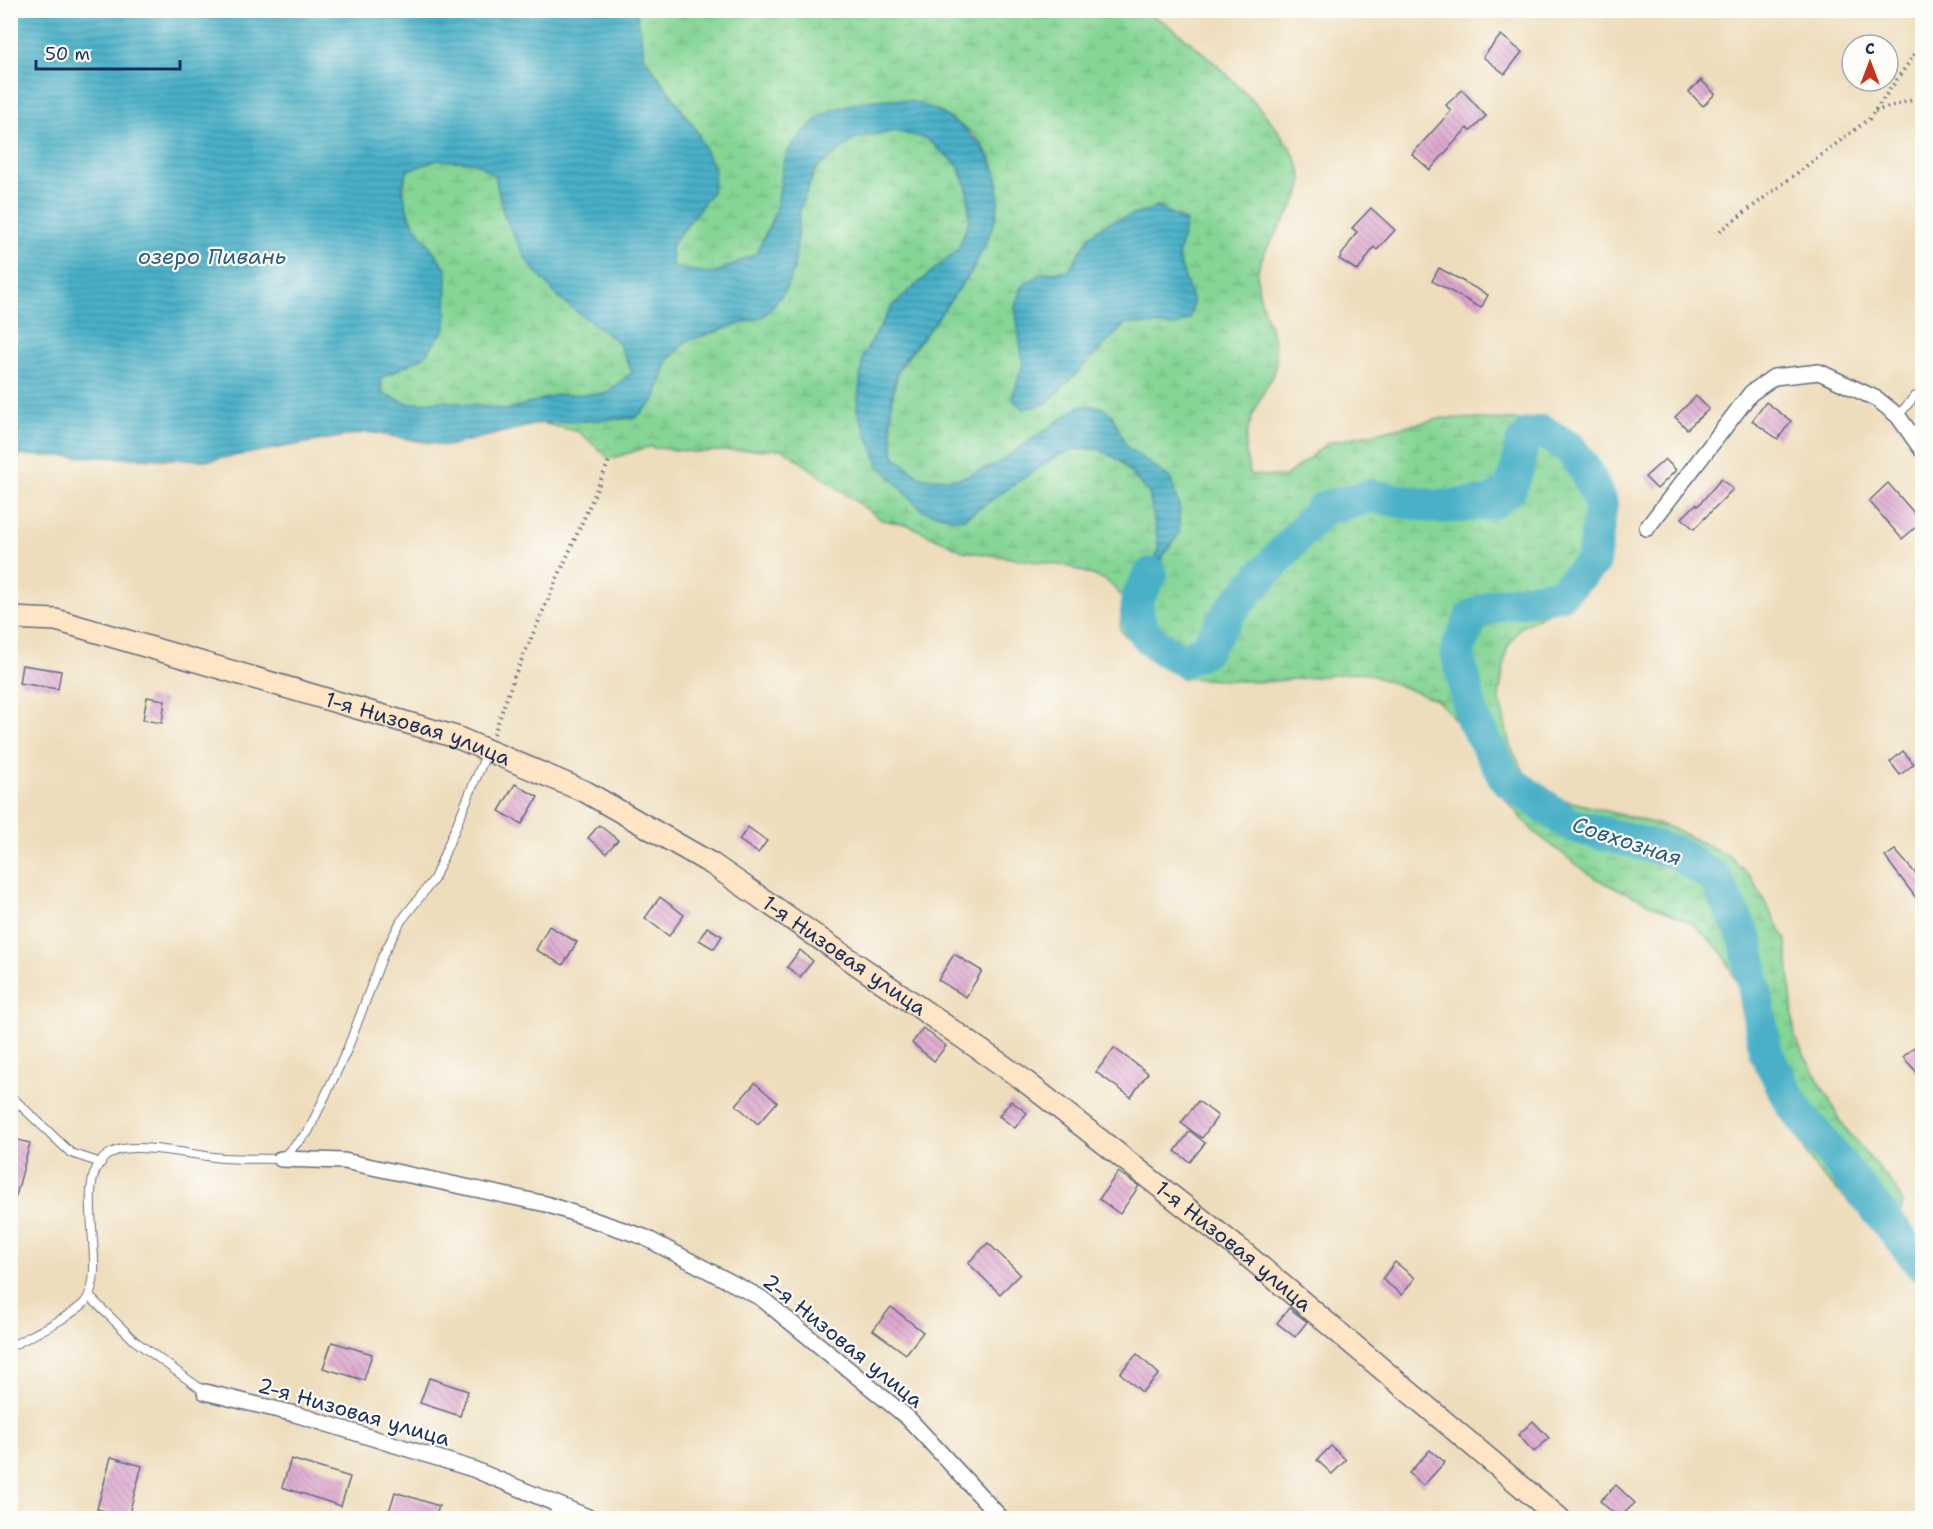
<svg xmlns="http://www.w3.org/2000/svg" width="1933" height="1529" font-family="'Shantell Sans',sans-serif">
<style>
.wetland{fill:url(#wetland-marsh);stroke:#50827a;stroke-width:1.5;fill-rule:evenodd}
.water{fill:url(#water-rules);stroke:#327092;stroke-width:1.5;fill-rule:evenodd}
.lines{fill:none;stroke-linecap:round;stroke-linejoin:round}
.river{stroke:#48b0c7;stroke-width:34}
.building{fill:url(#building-back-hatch)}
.lane-casing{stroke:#656c7f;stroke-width:10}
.street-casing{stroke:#656c7f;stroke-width:18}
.secondary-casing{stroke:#656c7f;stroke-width:24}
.path{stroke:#656c7f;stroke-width:4;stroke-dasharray:1.5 4.5;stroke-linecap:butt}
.lane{stroke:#fff;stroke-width:8}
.street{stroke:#fff;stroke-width:15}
.secondary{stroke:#fde5c5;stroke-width:21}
.labels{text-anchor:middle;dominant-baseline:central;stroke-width:4.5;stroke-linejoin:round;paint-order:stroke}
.street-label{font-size:21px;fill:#1b2f5e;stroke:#fdfcf7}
.water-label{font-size:22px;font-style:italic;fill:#2b5c83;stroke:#fdfcf7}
</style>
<defs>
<pattern id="wetland-marsh" width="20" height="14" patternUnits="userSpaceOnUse" patternTransform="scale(1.5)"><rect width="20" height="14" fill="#85d595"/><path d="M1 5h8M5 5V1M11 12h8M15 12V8" fill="none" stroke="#72b783"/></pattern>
<pattern id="water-rules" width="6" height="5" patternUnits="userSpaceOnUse" patternTransform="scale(1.5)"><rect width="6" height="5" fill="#48b0c7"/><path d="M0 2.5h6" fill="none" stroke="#3b90a5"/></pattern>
<pattern id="building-back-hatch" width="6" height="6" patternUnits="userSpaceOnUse" patternTransform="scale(1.5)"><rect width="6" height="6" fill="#dda6cd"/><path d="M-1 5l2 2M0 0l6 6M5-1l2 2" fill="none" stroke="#b288aa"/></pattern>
</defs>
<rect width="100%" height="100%" fill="#fdfcf7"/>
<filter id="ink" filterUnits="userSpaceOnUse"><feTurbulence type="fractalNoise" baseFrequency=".0167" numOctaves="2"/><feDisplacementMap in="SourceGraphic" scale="12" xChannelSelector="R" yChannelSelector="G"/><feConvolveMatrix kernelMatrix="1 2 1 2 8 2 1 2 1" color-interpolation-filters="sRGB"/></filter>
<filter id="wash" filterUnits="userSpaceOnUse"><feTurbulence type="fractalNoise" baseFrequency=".008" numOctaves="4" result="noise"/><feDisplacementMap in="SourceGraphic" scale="24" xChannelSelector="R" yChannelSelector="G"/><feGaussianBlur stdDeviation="1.35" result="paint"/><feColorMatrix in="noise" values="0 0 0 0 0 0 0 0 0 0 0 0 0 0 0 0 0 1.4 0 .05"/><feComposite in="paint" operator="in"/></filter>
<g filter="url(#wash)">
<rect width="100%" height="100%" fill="#eeddbc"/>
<g class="wetland">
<path d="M1139,10C1148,14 1157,17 1164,22C1198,45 1315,147 1301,190C1293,212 1260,251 1258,271C1253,305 1284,337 1274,373C1272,380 1266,387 1263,393C1248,424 1239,442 1251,475L1284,477L1328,443L1443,418L1518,420L1566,428L1596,470L1606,509L1601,566L1572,598L1519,629L1507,648L1499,696L1510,746L1525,773L1553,797L1672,828L1729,856L1751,877L1786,940L1795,1038L1845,1128L1896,1189L1903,1203L1900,1214L1887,1224L1865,1218L1816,1169L1783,1113L1760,1057L1745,998L1722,952L1693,924L1595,878L1534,832L1493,785L1451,714L1437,700L1363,672L1265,682L1182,678L1140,650L1120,630L1122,596L1106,580L1067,566L963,551L908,525L882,520L783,449L694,452L648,447L610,459L579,432L541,423L635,418L654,401L668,360L687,340L763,316L794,269L800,209L815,170L856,138L896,131L925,138L957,164L967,186L970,219L958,249L892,306L879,464L965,518L1053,458L1075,449H1099L1119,460L1149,493L1159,546L1152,571L1179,533V506L1170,478L1126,447L1111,414L1080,406L995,465L958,479L921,478L894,456L889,411L899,369L976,266L999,185L992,159L974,134L937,110L789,151L776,210L756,254L713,274L672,267L671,246L712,192L696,130L645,58L636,11ZM1090,236L1178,257L1192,302L1176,326L1126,323L1046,404L1012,399L1023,364L1040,274L1069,270Z"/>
<path d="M438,160L475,162L495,176L504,216L561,300L618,342L633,372L605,394L557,395L507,410L444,401L409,404L382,393L381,378L425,356L447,270C426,241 392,208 408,170Z"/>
</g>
<g class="water">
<path d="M11,10L636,11L645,58L696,130L715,171L712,192L671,246L672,267L713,274L756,254C763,239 772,224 776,208C781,191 780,166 789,150C797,137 821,113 835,109C879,95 912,93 952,120C1046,182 977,265 928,331C919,343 904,357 898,371C888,400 891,426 894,456L921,478L958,479L995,465L1080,406H1099L1111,414L1127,447L1170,478L1179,506V533L1151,574L1159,546L1149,493L1119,460L1099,449H1075L1053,458L965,518L954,519L922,510L879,465L857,409L863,356L892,306L958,249L970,219L967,186L957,164L925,138L896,131L856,138L815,169L800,209L794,269L785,291L764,316L687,341L668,360L654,401L635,418L541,423L447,446L368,432L211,460L11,455ZM438,160L475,162L495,176L504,216L527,261L561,300L618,342L632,372L605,394L557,395L507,410L444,401L409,404L382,393L381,378L425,356L446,327L447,270L408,215L402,186L408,170Z"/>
<polygon points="1158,207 1186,222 1178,257 1193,302 1190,319 1176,326 1126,323 1046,404 1023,409 1012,399 1023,364 1015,306 1021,287 1040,274 1069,270 1090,236 1107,223"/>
</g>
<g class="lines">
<path class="river" d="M1151,574C1147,581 1140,591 1138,599C1131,631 1159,649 1184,660L1205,650L1230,611L1323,508L1371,496L1439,507L1491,503L1510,489L1519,463L1521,445L1530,434L1543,432L1570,448L1587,473L1601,504L1593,562L1560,594L1496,605L1472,617L1457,650L1472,718L1506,779L1571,825L1677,853L1715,878L1746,940L1766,1053L1793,1106L1922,1265"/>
</g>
<g id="blocks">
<g class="building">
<polygon points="1501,35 1522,52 1505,74 1483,57"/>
<polygon points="1701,80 1715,94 1703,106 1689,92"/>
<polygon points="1462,90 1486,116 1471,131 1467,128 1430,170 1412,154 1451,111 1446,105"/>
<polygon points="1371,208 1395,230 1377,250 1374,247 1358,271 1339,259 1357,232 1352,228"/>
<polygon points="1439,268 1488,295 1481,308 1432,281"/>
<polygon points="1696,396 1709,409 1687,429 1675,417"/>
<polygon points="1766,402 1791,421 1778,439 1752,421"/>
<polygon points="1665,459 1676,470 1657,489 1645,477"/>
<polygon points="1721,479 1733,489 1694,529 1682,518 1696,504 1698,506"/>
<polygon points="1888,483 1922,522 1902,539 1869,501"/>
<polygon points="22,665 61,671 58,689 19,683"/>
<polygon points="147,697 165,700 162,723 143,720"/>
<polygon points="1903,751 1914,764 1900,775 1890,762"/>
<polygon points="515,784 538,797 522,824 499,811"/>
<polygon points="599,825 618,840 606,853 588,838"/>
<polygon points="748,827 767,841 758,853 739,840"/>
<polygon points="1895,850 1923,882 1923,907 1885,857"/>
<polygon points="660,897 684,915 669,936 645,918"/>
<polygon points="549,926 577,942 563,965 536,950"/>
<polygon points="707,927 722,936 714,949 699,940"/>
<polygon points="800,950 813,961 800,977 787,967"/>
<polygon points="954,954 982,971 966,997 938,980"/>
<polygon points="923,1028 946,1046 934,1061 912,1043"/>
<polygon points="1923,1039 1923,1079 1903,1057"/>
<polygon points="1114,1048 1148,1073 1131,1097 1096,1072"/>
<polygon points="755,1083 777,1102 758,1124 736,1105"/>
<polygon points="1011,1101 1027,1113 1015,1128 999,1116"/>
<polygon points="1198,1101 1218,1116 1202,1138 1181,1123"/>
<polygon points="1190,1131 1205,1143 1190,1162 1175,1151"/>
<polygon points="10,1138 30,1143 16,1196 10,1196"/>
<polygon points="1118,1172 1139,1186 1120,1214 1099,1199"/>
<polygon points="988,1243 1020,1274 1000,1294 968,1263"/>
<polygon points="1395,1262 1415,1278 1402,1295 1382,1279"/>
<polygon points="891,1307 923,1332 906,1354 873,1330"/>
<polygon points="1289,1308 1307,1322 1295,1337 1277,1323"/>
<polygon points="332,1342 372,1354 364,1380 323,1368"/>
<polygon points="1137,1354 1159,1374 1142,1392 1120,1373"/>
<polygon points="429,1378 468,1391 460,1416 420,1403"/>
<polygon points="1533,1421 1549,1438 1534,1452 1518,1435"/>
<polygon points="1331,1446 1346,1460 1332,1474 1317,1460"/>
<polygon points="1430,1450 1445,1462 1423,1486 1409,1473"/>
<polygon points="111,1457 142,1466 128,1517 97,1509"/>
<polygon points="291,1459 350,1477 341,1506 282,1487"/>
<polygon points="1616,1485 1635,1503 1619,1518 1600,1501"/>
<polygon points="395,1492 439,1506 435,1518 387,1518"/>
</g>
</g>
</g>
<g filter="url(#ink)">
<use href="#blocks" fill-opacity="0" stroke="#656c7f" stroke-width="1.5"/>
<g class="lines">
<g class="lane-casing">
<g id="lane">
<polyline points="1898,416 1914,397 1922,393"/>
<polyline points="10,1099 15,1100 71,1153 101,1163"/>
<polyline points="89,1296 135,1341 205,1392"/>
<path d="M10,1347C28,1337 73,1316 85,1302C112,1268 66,1173 113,1152C133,1142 190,1154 213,1157C235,1160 259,1158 281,1159L308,1132L347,1050L383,955L401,921L434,879L487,752"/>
<polyline points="554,1503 555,1518"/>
</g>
</g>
<g class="street-casing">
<g id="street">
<polyline points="1647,528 1751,393 1774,377 1819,372 1877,399 1898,416 1922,450"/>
<polyline points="281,1159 344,1161 546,1204 644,1237 761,1298 908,1418 1001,1518"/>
<polyline points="205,1392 295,1414 473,1469 590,1518"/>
</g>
</g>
<g class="secondary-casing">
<g id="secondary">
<path id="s1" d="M10,618L56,620L456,737L586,792L712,864L1021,1078L1243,1252L1559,1518"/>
</g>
</g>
<g class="path">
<polyline points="1875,111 1922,97"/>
<polyline points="1720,231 1869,119 1922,44"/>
<polyline points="494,734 514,677 610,459"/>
</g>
<use href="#lane" class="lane"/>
<use href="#street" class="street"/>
<use href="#secondary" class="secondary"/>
</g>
</g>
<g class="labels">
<g class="street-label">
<text stroke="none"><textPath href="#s1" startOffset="424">1-я Низовая улица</textPath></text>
<text stroke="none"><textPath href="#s1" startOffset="910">1-я Низовая улица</textPath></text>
<text stroke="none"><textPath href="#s1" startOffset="1396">1-я Низовая улица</textPath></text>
<text transform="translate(843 1341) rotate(39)">2-я Низовая улица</text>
<text transform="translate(354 1412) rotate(16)">2-я Низовая улица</text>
</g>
<g class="water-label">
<text x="212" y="256">озеро Пивань</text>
<text transform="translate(1627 841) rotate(18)">Совхозная</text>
</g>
</g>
<rect width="1933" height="1529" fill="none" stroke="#fdfcf7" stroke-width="36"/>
<g transform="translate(1870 63)"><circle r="28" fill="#fdfcf7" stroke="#a3aaba" stroke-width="1.5"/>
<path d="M0-4.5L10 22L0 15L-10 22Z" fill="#c8321e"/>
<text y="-9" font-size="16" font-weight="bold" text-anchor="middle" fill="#1b2f5e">С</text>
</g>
<path d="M36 60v9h144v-9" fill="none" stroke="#1b2f5e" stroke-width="3"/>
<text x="45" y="60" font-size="18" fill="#1b2f5e" stroke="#fdfcf7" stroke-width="4.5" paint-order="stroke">50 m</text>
</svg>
